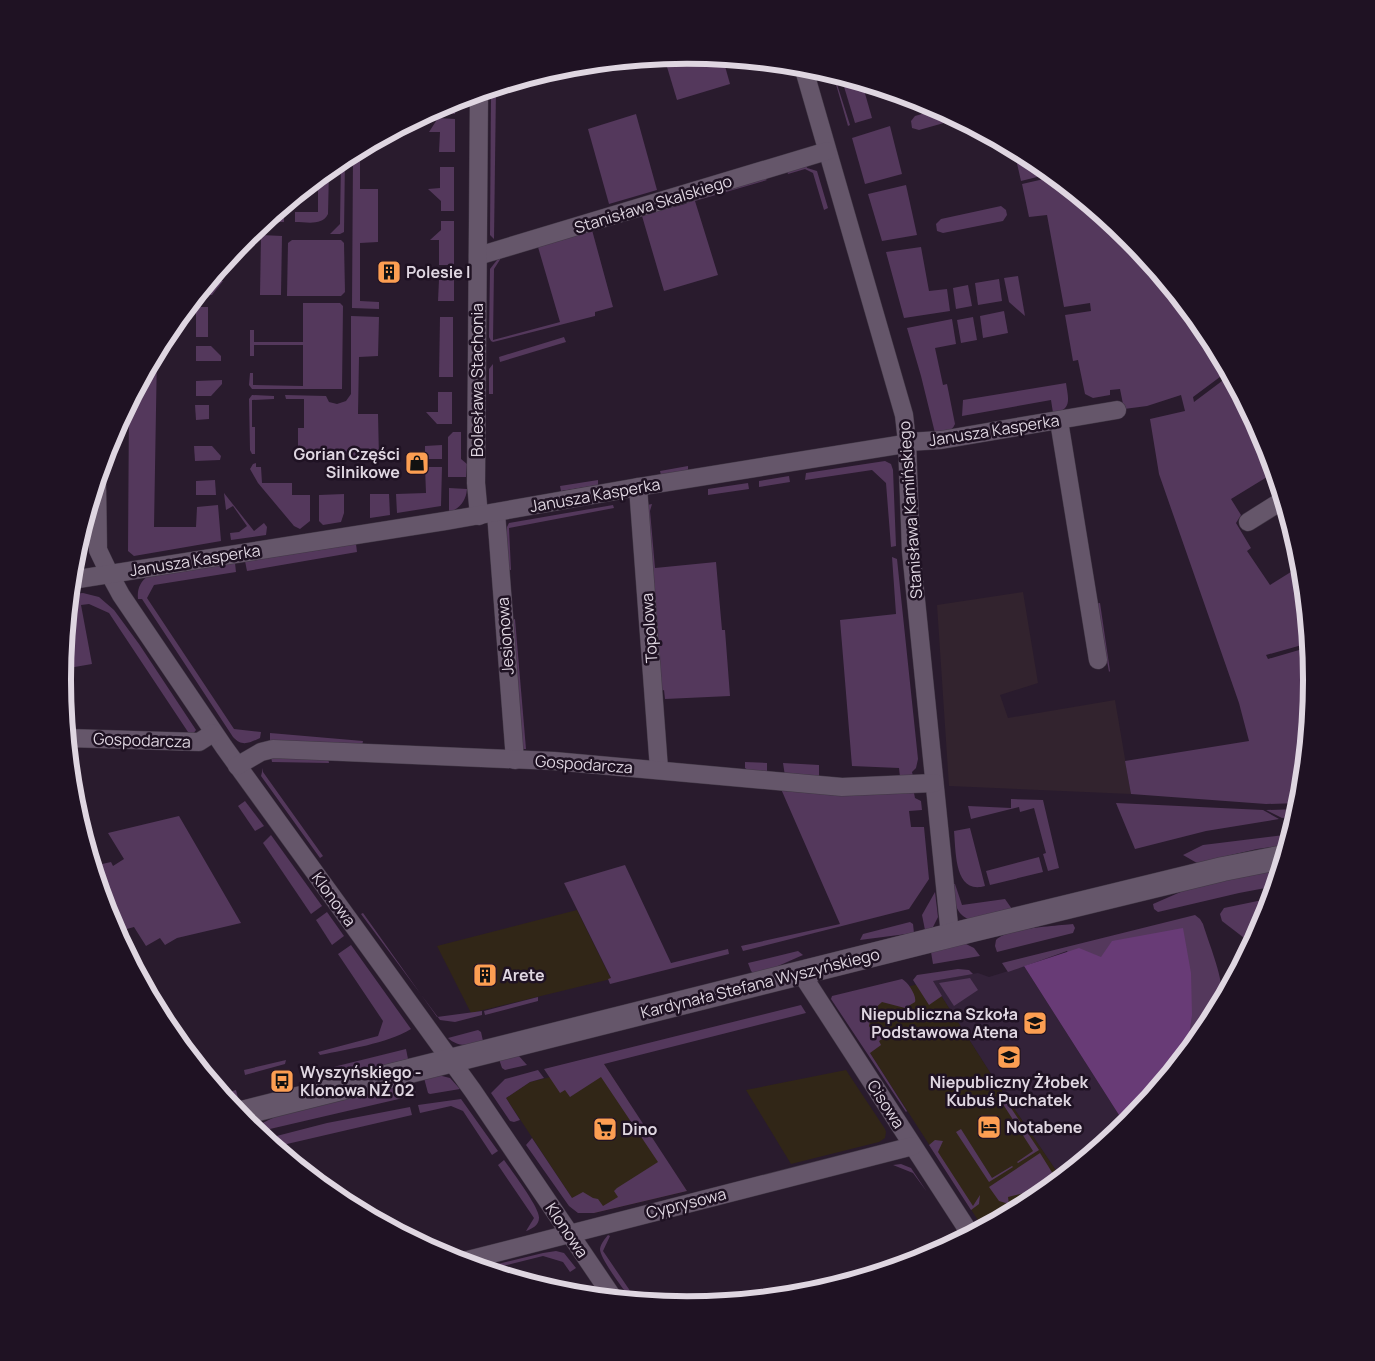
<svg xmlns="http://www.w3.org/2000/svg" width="1375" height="1361" font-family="Manrope,sans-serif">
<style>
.commercial{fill:#312617}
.industrial{fill:#32232e}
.built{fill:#332239}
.green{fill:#54385c}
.forest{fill:#683b76}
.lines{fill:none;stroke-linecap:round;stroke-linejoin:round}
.street-casing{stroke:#423846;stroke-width:19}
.secondary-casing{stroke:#423846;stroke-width:25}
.street{stroke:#65566a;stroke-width:18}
.secondary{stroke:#65566a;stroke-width:24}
.labels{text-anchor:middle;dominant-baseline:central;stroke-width:5;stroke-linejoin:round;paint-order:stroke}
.street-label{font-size:16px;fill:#dfd6e1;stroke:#1f1223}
.poi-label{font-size:16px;font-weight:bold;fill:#dfd6e1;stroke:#1f1223;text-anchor:start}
.rim{fill:none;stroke:#dfd6e1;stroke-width:6}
</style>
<rect width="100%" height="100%" fill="#291b2d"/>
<g class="commercial">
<polygon points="577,910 611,979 471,1013 437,946"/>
<polygon points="932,981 995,1080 1062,1179 1035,1201 983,1228 870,1053 850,1000"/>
<polygon points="604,1064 664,1158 687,1191 594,1213 582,1210 572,1198 506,1098 530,1082"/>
<polygon points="846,1070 885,1129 886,1132 885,1138 879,1142 791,1164 746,1090"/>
</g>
<polygon class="industrial" points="1023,592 1038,683 1000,695 1008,718 1115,700 1131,794 949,786 937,605"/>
<polygon class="built" points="1024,966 1126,1126 1062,1179 995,1080 932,981 978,973 989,977"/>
<g class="green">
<polygon points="687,55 723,59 730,84 677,100 664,57"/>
<polygon points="833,74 838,76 836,81 850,125 848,126"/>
<polygon points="843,77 862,83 872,118 855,123 842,80"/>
<polygon points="496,88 494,239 490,235 491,90"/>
<polygon points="456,100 455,114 434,112 421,125 422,117"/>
<polygon points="939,109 958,119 919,130 912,128 911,121 915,116"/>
<polygon points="636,114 657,190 609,204 588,129"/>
<polygon points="438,118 455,119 455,152 439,152 440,132 429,132"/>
<polygon points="890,126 902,174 865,184 852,138"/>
<polygon points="360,150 360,189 378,189 378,242 360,243 360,301 379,302 379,309 352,308 353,154"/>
<polygon points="1028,157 1047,170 1045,175 1021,181 1016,159"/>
<polygon points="345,158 344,232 340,234 330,234 340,224 341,160"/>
<polygon points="806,165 807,168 817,171 828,208 824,210 813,173 805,169 788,174 787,171"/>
<polygon points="440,167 454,167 454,211 441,211 441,201 428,189 440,188"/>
<path d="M329,170L328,214C322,226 307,222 295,222V212H318V179Z"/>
<polygon points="1049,172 1130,238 1208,333 1228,371 1193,397 1194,402 1230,375 1259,428 1249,435 1277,478 1281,492 1277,492 1267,477 1231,499 1241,515 1236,523 1251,548 1247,551 1270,585 1302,565 1309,643 1266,655 1268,659 1306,648 1310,649 1312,671 1310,710 1300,805 1299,803 1266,804 1131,794 1125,761 1249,741 1239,703 1159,474 1150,419 1185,411 1181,395 1147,406 1124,409 1120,389 1110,390 1110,395 1093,398 1085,394 1078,360 1073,361 1065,315 1091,311 1090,303 1064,307 1047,215 1029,217 1022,184 1044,179"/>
<polygon points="763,177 767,180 695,201 718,275 664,291 642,216 635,218 635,216 673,205 674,207 685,204 687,203 686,200"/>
<polygon points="906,185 917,235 882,241 868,194"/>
<polygon points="1001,206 1006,210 1007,215 1003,221 943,233 937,231 936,224 941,219"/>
<polygon points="277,212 284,212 284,222 265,222"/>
<polygon points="441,221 454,221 454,265 439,265 439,240 430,240 441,230"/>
<polygon points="592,230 613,307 595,312 595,316 493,342 491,341 489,337 490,269 497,260 501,258 494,269 493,340 560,322 538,247 533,249 532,245"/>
<polygon points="261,235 282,236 281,295 260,295"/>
<polygon points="292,240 341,240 344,243 345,292 341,296 287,296 288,243"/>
<polygon points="921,247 929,291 947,289 950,311 904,318 886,252"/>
<polygon points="1018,276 1025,316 1009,302 1004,278"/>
<polygon points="999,279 1002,301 978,305 975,283"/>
<polygon points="439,280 454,280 454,301 438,301"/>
<polygon points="210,281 223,281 212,295 198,295"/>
<polygon points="968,285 972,306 956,309 953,288"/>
<polygon points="303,303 340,303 343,306 342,389 252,389 249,385 250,373 253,373 253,385 303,386 303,345 254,345 254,356 250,356 250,330 254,330 254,342 303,342"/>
<rect x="196" y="307" width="12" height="30"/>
<polygon points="1004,311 1008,333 983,338 980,316"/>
<polygon points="351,316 379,317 378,356 359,357 358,414 378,414 379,458 298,459 298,428 304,428 304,399 286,399 285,395 326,396 329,402 337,404 346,401 351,394"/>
<polygon points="440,317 453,317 453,377 439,377"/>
<polygon points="973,317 977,340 961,343 957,320"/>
<path d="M952,319L956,344L935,348L943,385L947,384L955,424C951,433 945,432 935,433L921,376L907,328Z"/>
<polygon points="564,337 566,342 500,362 499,357"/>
<polygon points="196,346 211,346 221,356 221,361 196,361"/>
<polygon points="157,352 154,527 196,527 197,507 218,505 221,541 134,556 128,551 129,405"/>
<polygon points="493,364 493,394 489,394 489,369"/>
<polygon points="222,380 222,384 211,396 196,396 196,381"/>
<path d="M1066,383C1068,398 1073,410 1053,413L1051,400L962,416L963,400Z"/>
<polygon points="438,392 452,392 452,424 437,424 426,412 438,412"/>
<polygon points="252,395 274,396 274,399 252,400 252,427 255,427 255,454 252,454 250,450 249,399"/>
<polygon points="195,405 209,405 209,419 196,420"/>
<polygon points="453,432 461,432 461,459 467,464 466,477 448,477 448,437"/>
<polygon points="442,445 442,459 425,459 425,446"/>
<polygon points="194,446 212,446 221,456 220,460 195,461"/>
<polygon points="885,461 891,464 893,470 896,546 891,547 886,483 872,470 805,480 806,473"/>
<polygon points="256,463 256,467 261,467 262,483 292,483 292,495 310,495 310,521 300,529 294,526 258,483 250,469 253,464"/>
<polygon points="688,466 688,470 661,475 660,471"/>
<polygon points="425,467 442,467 441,506 397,513 396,494 426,493"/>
<polygon points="789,476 790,482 759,487 759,481"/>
<polygon points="215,480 216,495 196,495 196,481"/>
<polygon points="598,480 598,485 561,491 560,486"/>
<polygon points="748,483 749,489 708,495 708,489"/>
<path d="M449,488L467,489C466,500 461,507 451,512L449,511Z"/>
<polygon points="224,493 254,531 264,523 267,527 266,535 231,540 230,533 239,532 247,526 233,506 226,510"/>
<polygon points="344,494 344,513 341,522 323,525 319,521 319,495"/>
<polygon points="370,494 389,494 390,515 370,518"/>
<polygon points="652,504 650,511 655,568 716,562 722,630 725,630 730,696 665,699 664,690 659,692 647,505"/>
<polygon points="613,505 614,508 509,528 511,570 507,569 505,536 507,536 507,527 509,523"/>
<polygon points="356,544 357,552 247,571 245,561"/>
<polygon points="892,557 897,559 918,759 916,768 912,772 913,776 900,777 899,768 852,766 840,620 896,614"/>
<path d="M235,563L236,572L154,585L147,598L234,729L261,732L260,738C249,743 242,747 233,737L142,599H138C137,589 140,582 148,576Z"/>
<polygon points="83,593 99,597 114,610 139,644 196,730 193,734 188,732 109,613 89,604 81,605 92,664 63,669 70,594"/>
<polygon points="1100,603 1110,671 1109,672 1101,626 1094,604"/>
<polygon points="515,619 526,749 522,749 512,620"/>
<polygon points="270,733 363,741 362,746 270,741"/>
<polygon points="271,757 328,758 329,763 272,762"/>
<polygon points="745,762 767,763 767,774 749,771 745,768"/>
<polygon points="783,763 819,765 819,778 785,776"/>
<polygon points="263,768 263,772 323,856 320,858 261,776"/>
<polygon points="781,789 835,792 914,793 915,798 921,801 922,810 909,811 911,827 924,827 929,879 909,909 743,951 741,946 840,924"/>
<polygon points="1011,799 1043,800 1059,868 1048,871 1043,854 1046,853 1034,808 1020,812 1019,807 971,819 968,806 1011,808"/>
<polygon points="245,801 264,826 255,831 238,806"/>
<polygon points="1116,803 1263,810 1279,819 1206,831 1135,849"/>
<polygon points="1299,809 1297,816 1282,818 1266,810"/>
<polygon points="179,816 241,923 177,938 165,945 160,938 146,946 134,927 116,932 110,920 93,866 111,862 113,866 124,859 108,833"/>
<path d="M970,828L985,886C954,895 956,851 954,831Z"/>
<polygon points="1292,834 1288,845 1257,849 1197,863 1183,855 1203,845"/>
<polygon points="271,835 322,906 311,914 263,843"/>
<polygon points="1039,857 1043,872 990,885 986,871"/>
<polygon points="625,865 671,963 728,949 729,954 610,984 608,979 611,978 564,883"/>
<polygon points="1281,869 1276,886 1239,893 1158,912 1154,909 1153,904 1192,887"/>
<path d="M954,884H955L962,905L1005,899L1012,909L968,919C953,912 955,898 954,884Z"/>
<polygon points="935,892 938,917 933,927 925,930 922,915"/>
<polygon points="1272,898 1265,920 1252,944 1222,921 1220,914 1224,908"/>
<polygon points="327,912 344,936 332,945 316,920"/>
<polygon points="363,913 437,1017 482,1011 482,1015 455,1022 440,1020 361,914"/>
<path d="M1195,915L1200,919L1203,924C1209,944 1224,979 1222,999C1220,1018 1171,1073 1157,1090L1067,951L1008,972L1002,963Z"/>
<polygon points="910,922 913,924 914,933 860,940 863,934"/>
<path d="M1073,924L1075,928L1073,933L997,952L995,946L996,940C1006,928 1056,926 1073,924Z"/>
<polygon points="964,943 974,948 980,956 933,964 931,952"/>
<path d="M351,945L411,1029C386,1044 348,1049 320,1055L318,1052L378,1036L383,1021L338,954Z"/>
<polygon points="798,951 803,955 769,970 754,974 751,971 748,963"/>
<polygon points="958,969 969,970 973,974 933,981 942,996 929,1005 913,980 917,975"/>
<polygon points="970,978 978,990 954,1006 939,983"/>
<path d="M902,979C908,982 917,996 915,1002L905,1008L882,1002L872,1011L869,1026L874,1034L883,1035L893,1032L879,1041L881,1045L870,1053L907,1111L906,1112L831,999L832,996Z"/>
<polygon points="538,997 538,1001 485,1015 484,1011"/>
<polygon points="801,1005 806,1013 604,1064 687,1191 594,1213 578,1213 569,1206 526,1145 532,1138 572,1198 583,1192 593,1198 598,1199 603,1206 618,1197 614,1191 617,1188 658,1162 601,1077 570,1097 565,1090 560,1093 544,1069"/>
<path d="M478,1030L481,1032L483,1041C469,1045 459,1048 448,1038Z"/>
<polygon points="406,1049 408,1059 332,1078 321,1079 313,1072"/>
<polygon points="518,1055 527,1065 505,1070 502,1068 499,1059"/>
<polygon points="286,1060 285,1064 245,1075 244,1070"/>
<polygon points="538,1070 544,1078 530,1082 506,1098 520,1120 514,1122 510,1121 491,1093 505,1079"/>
<polygon points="438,1075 450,1078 460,1089 430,1094 428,1093 424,1078"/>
<polygon points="413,1081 416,1095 257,1132 252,1128 277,1116"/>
<polygon points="236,1090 238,1098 236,1103 230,1104 222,1094"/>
<polygon points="1003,1096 1039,1150 1018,1163 1017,1162 1033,1151 999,1098"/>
<polygon points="461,1099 498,1151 492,1155 463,1111 451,1106 420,1113 418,1105"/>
<polygon points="410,1107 412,1115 274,1147 265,1139 327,1123"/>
<polygon points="961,1129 992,1178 1012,1166 1013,1167 989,1182 956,1132"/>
<polygon points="935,1140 943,1141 938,1152 973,1206 980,1195 979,1204 971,1210 929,1145"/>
<polygon points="1040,1153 1058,1182 1053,1186 1008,1197 1009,1204 999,1201 989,1187"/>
<path d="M504,1160C511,1170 540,1208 539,1218C539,1225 532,1229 526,1231L534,1218L498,1165Z"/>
<polygon points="901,1164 911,1168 927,1192 913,1173 893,1165"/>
<polygon points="985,1216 998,1220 983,1228 978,1220"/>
<path d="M608,1235L610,1236L603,1251L637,1301L631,1300C625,1291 600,1259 600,1249C601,1243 605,1239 608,1235Z"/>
<polygon points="556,1251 564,1253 576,1268 570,1272 563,1262 543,1256 487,1270 481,1268 543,1253"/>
</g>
<polygon class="forest" points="1183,928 1191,973 1192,1015 1186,1055 1126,1126 1024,966 1079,948 1101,957 1112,941"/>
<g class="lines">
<g class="street-casing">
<g id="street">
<polyline points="803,66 904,415 907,442 911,551 950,935"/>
<polyline points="478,256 827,151"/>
<polyline points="1059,421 1098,660"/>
<polyline points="97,483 98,550 109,573 121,595 224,747 473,1091 614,1299"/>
<polyline points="638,487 659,769"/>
<polyline points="496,513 515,760"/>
<polyline points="479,516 476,483 479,93"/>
<polyline points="1248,522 1283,500"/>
<polyline points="72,580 445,521 638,487 898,445 907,442 941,440 1117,410"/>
<polyline points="68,738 199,742 213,733"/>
<polyline points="237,766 261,752 273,749 554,761 842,787 934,783"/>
<polyline points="801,973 971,1235"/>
<polyline points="460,1262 913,1146"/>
</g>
</g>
<g class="secondary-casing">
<polyline id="secondary" points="238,1114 972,930 1223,869 1284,857"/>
</g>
<use href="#street" class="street"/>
<use href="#secondary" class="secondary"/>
</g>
<defs>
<g id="building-square" transform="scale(1.25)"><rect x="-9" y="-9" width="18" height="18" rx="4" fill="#fc9e52" stroke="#1f1223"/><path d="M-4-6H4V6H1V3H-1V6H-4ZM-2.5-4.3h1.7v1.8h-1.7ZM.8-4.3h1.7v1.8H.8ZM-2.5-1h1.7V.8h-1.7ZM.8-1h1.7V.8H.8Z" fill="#111"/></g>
<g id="shop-square" transform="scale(1.25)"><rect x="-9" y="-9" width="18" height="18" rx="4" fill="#fc9e52" stroke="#1f1223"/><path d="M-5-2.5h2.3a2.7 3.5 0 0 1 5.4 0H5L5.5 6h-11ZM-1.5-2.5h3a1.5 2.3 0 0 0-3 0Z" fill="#111"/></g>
<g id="school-square" transform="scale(1.25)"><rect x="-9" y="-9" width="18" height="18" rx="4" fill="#fc9e52" stroke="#1f1223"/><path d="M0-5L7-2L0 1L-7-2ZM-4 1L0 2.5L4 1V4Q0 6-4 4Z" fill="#111"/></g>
<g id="bus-square" transform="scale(1.25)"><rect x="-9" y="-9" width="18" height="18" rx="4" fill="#fc9e52" stroke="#1f1223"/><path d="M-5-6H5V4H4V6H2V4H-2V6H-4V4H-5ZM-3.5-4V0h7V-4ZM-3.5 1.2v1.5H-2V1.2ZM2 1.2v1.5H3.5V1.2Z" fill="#111"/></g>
<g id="hotel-square" transform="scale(1.25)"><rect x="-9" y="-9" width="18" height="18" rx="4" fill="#fc9e52" stroke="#1f1223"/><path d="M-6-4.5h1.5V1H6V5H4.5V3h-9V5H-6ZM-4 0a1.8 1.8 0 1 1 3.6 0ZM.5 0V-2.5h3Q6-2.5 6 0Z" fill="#111"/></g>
<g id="supermarket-square" transform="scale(1.25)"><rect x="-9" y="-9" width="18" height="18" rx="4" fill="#fc9e52" stroke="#1f1223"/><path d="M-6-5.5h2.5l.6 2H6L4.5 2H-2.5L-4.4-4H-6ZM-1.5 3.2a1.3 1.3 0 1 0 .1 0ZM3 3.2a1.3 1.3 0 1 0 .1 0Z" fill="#111"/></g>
</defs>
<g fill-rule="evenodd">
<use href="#building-square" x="389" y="272"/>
<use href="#shop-square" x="417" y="463"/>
<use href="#building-square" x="485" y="975"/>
<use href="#school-square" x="1035" y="1023"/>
<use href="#school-square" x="1009" y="1057"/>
<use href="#bus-square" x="282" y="1081"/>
<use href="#hotel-square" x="989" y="1127"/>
<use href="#supermarket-square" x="605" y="1129"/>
</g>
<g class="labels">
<g class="street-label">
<text transform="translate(653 204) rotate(-17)">Stanisława Skalskiego</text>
<text transform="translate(477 380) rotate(-90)">Bolesława Stachonia</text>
<text transform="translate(994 430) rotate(-9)">Janusza Kasperka</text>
<text transform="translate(595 495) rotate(-10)">Janusza Kasperka</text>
<text transform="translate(910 510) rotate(-94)">Stanisława Kamińskiego</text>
<text transform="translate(195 560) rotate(-9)">Janusza Kasperka</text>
<text transform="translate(649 628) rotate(-94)">Topolowa</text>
<text transform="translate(505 636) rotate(-94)">Jesionowa</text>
<text transform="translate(142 740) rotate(2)">Gospodarcza</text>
<text transform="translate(584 764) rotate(4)">Gospodarcza</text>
<text transform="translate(334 899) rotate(54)">Klonowa</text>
<text transform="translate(760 983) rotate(-14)">Kardynała Stefana Wyszyńskiego</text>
<text transform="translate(886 1104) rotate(57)">Cisowa</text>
<text transform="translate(686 1203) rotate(-14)">Cyprysowa</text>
<text transform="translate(567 1230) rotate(56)">Klonowa</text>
</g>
<g class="poi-label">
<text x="406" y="272">Polesie I</text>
<text x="400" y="454" text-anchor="end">Gorian Części<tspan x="400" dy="18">Silnikowe</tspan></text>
<text x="502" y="975">Arete</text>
<text x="1018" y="1014" text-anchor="end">Niepubliczna Szkoła<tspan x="1018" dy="18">Podstawowa Atena</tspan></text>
<text x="300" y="1072">Wyszyńskiego -<tspan x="300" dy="18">Klonowa NŻ 02</tspan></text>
<text x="1009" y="1082" text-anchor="middle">Niepubliczny Żłobek<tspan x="1009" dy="18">Kubuś Puchatek</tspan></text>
<text x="1006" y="1127">Notabene</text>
<text x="622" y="1129">Dino</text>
</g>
</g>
<path d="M0 0H1375V1361H0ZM71 680a616 616 0 1 1 1232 0a616 616 0 1 1-1232 0Z" fill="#1f1223" fill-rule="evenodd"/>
<path class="rim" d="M71 680a616 616 0 1 1 1232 0a616 616 0 1 1-1232 0Z"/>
</svg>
